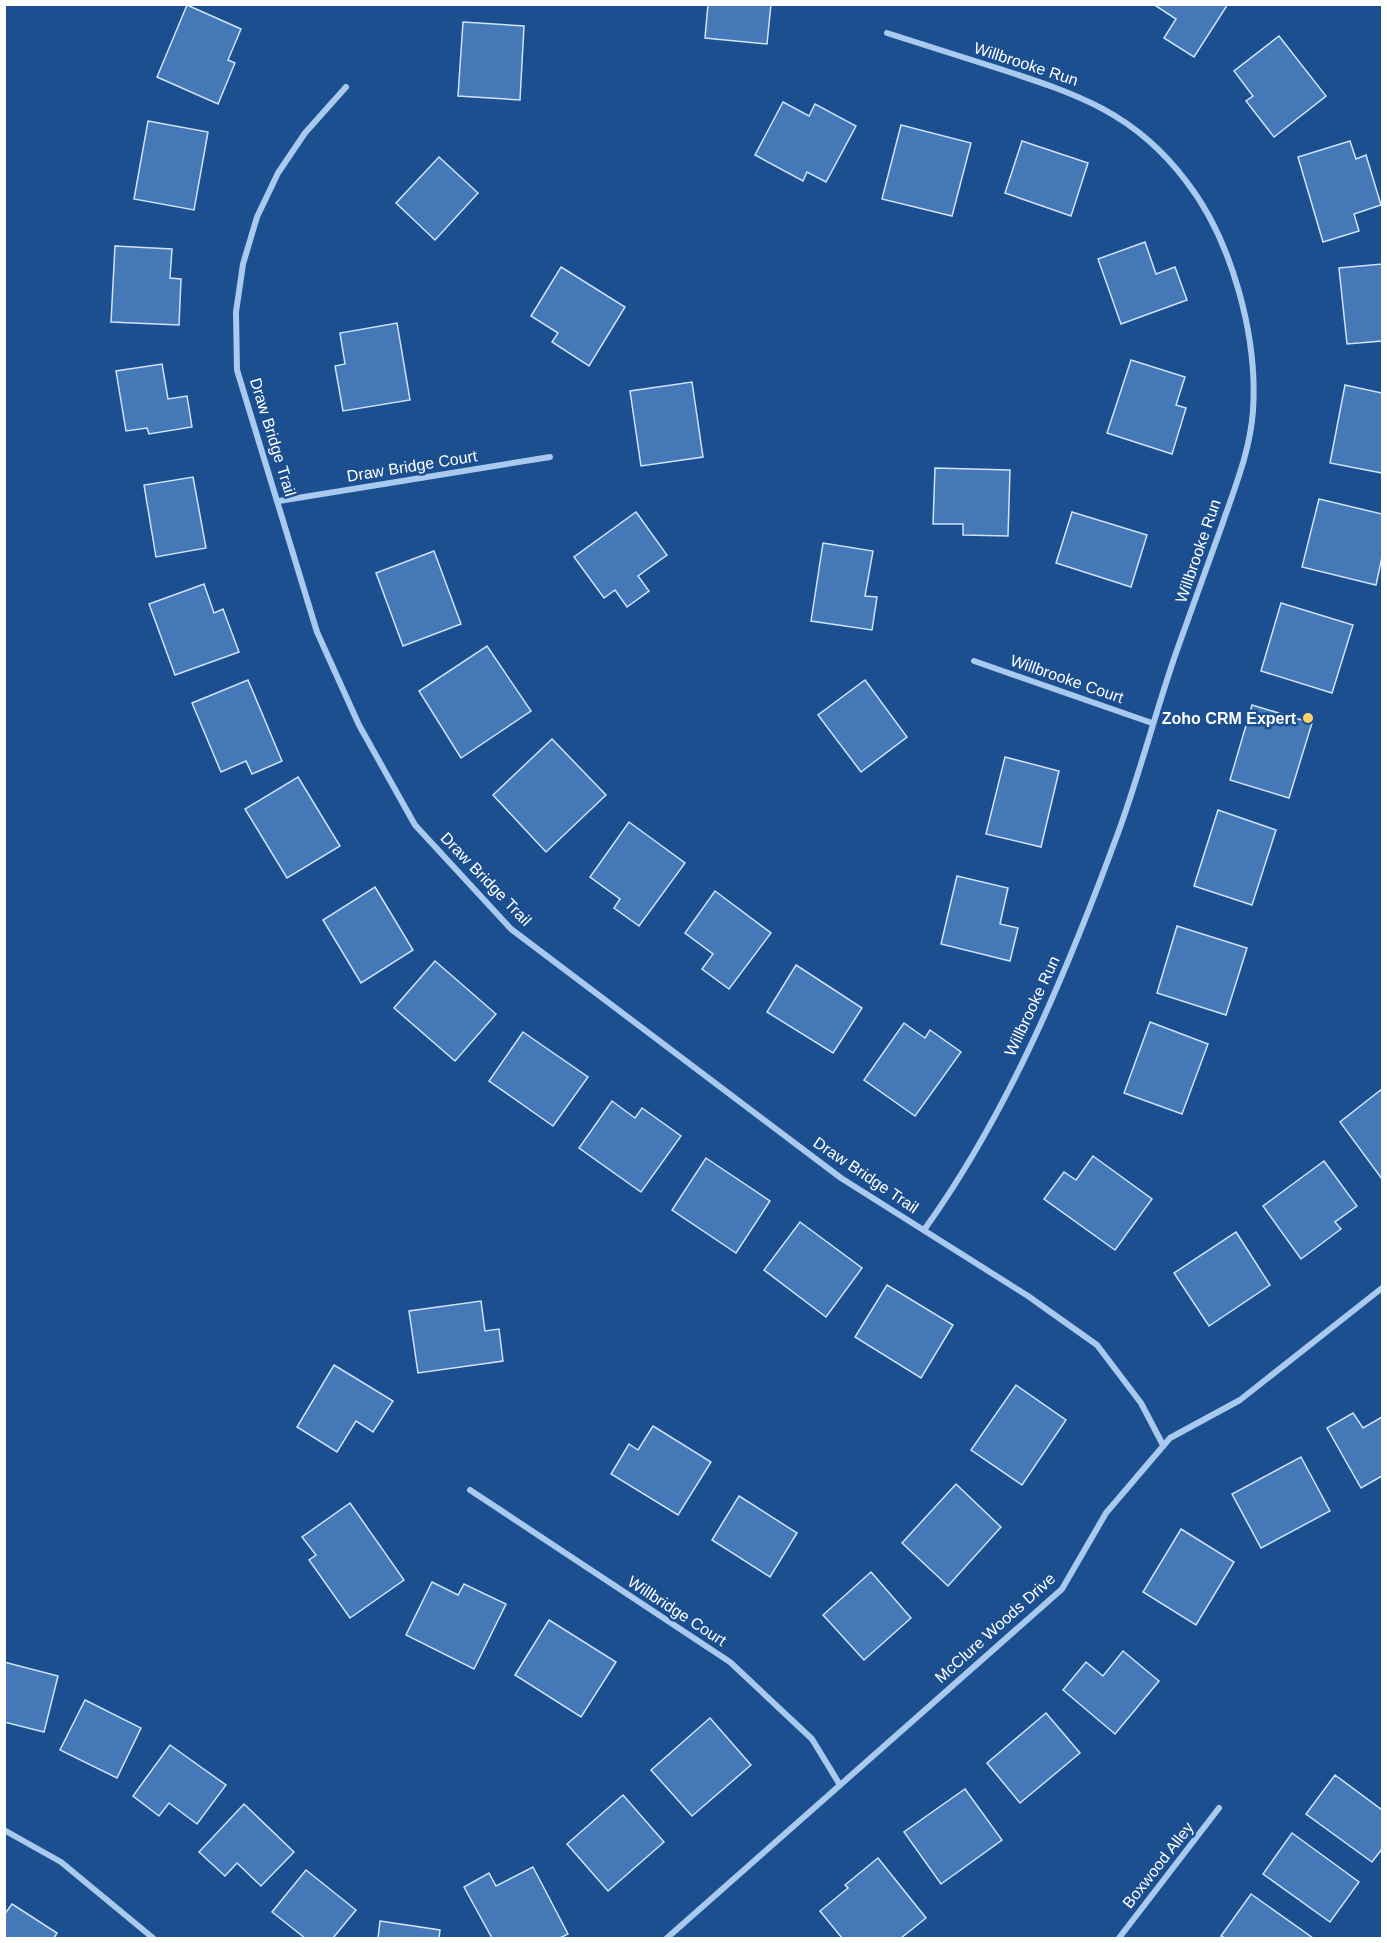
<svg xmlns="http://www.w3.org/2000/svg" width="1387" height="1943" font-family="Helvetica,sans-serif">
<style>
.building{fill:#4478b7;stroke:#cfe3fa;stroke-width:1.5}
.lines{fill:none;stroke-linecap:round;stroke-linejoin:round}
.minor{stroke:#a9c9ee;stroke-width:6}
.poi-dot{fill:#ffd166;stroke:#1b4f8f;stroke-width:2}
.labels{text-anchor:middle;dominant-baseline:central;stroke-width:5;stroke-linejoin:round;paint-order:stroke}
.street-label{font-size:16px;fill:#fff;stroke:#1b4f8f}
.poi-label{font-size:16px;font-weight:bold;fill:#fff;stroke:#1b4f8f;text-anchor:end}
</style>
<rect width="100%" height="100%" fill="#1b4f8f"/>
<g class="building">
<polygon points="708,4 771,4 767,44 705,38"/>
<polygon points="1153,4 1228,4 1194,57 1164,38 1176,19"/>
<polygon points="187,5 241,29 228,60 235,63 218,104 157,77"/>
<polygon points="463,22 524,26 520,100 458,96"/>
<polygon points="1279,36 1326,96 1274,137 1246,101 1253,96 1234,71"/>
<polygon points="783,102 809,116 815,104 856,126 826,182 807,172 803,181 755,155"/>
<polygon points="148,121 208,132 194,210 134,199"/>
<polygon points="901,125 971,143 952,216 882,199"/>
<polygon points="1022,141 1088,163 1071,216 1005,193"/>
<polygon points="1350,141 1356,159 1366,155 1381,205 1354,214 1359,231 1323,242 1298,157"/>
<polygon points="439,157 478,193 435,240 396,203"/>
<polygon points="1145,242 1156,274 1175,267 1187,300 1121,324 1098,259"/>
<polygon points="115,246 172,249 170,278 181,279 179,325 111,322"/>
<polygon points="1382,264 1382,341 1347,344 1339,268"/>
<polygon points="561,267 625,307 589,366 552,342 558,333 531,316"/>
<polygon points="397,323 410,400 343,411 335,366 345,364 340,333"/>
<polygon points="1131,360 1185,377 1176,405 1186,408 1172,454 1107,433"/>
<polygon points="162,364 168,399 187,396 192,427 149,434 147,428 126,431 116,371"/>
<polygon points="692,382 703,457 641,466 630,391"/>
<polygon points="1345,385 1382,393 1382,473 1330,463"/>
<polygon points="935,468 1010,470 1008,536 963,535 963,524 933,524"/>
<polygon points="193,477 206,548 156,557 144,485"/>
<polygon points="1319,499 1382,514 1382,557 1376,585 1302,567"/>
<polygon points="636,512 667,555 638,576 649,591 627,607 615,590 604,598 574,557"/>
<polygon points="1072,512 1147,535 1131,587 1056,563"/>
<polygon points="823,543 873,551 865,596 877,597 872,630 811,621"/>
<polygon points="434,551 461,624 403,646 376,573"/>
<polygon points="204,584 214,613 223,609 239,652 175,675 149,604"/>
<polygon points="1281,603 1353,625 1332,693 1261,671"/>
<polygon points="487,646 531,711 461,758 419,691"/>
<polygon points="248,680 282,761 252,774 246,761 221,772 192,703"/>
<polygon points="865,680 907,737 861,772 818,715"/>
<polygon points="1252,705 1312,723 1289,798 1230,780"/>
<polygon points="552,739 606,795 546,852 493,795"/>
<polygon points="1005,757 1059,771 1041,847 986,834"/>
<polygon points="298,777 340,846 287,878 245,809"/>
<polygon points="1218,810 1276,830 1252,905 1194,886"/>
<polygon points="629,822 685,863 639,926 614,908 620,899 590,877"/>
<polygon points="957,876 1008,888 1000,924 1018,928 1010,961 941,944"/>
<polygon points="375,887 413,950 361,983 323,920"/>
<polygon points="715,891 771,933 729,989 702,969 713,954 685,933"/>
<polygon points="1177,926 1247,948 1226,1015 1157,993"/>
<polygon points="435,961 496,1014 455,1061 394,1008"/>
<polygon points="796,965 862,1008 833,1053 767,1012"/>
<polygon points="1150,1022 1208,1044 1182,1114 1124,1093"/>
<polygon points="904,1023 925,1038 930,1030 961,1052 915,1116 864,1080"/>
<polygon points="523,1032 588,1077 553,1126 489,1081"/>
<polygon points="1382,1089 1382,1179 1340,1122"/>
<polygon points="612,1101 635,1118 642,1108 681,1136 641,1192 579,1148"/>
<polygon points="1093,1156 1152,1199 1115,1250 1044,1199 1064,1172 1076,1180"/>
<polygon points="706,1158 770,1201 736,1253 672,1210"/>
<polygon points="1324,1161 1357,1206 1335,1222 1341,1229 1301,1259 1263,1206"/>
<polygon points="800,1222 862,1268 826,1317 764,1270"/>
<polygon points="1236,1232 1270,1285 1209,1326 1174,1273"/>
<polygon points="887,1285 953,1325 921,1378 855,1337"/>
<polygon points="481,1301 485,1331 499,1329 503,1361 418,1373 409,1311"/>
<polygon points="334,1365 393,1401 373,1432 356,1421 337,1452 297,1427"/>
<polygon points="1016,1385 1066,1420 1022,1485 971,1450"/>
<polygon points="1353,1413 1363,1428 1382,1417 1382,1476 1361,1488 1327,1428"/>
<polygon points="653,1426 711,1462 678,1515 611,1474 629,1444 638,1450"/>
<polygon points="1301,1457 1330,1511 1261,1548 1232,1494"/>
<polygon points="956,1484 1001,1527 948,1586 902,1543"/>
<polygon points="739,1496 797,1533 770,1577 712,1540"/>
<polygon points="350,1503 404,1580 350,1618 309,1560 316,1555 302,1537"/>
<polygon points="1181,1529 1234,1562 1196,1625 1143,1592"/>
<polygon points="871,1572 911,1618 864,1660 823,1615"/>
<polygon points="432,1582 458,1595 464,1584 506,1604 474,1669 406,1635"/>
<polygon points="549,1620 616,1662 581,1717 515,1675"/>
<polygon points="1123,1651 1159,1681 1115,1734 1063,1690 1086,1662 1103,1676"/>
<polygon points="4,1662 58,1676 44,1732 4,1722"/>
<polygon points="85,1700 141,1728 117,1778 60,1750"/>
<polygon points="1046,1713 1080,1753 1020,1803 987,1763"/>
<polygon points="710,1718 751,1765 692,1816 651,1770"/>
<polygon points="170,1745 226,1785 197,1824 169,1803 159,1816 133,1796"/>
<polygon points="1335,1775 1382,1810 1382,1849 1372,1862 1306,1814"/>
<polygon points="965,1789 1002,1840 941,1884 904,1832"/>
<polygon points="623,1795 664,1842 608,1891 567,1844"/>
<polygon points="244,1804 294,1852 261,1886 237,1863 225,1876 199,1852"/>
<polygon points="1292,1833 1359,1882 1330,1922 1263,1874"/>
<polygon points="878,1858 926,1918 901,1938 842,1938 820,1911 848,1888 845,1885"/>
<polygon points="533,1867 568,1934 560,1938 492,1938 464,1887 489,1873 496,1886"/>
<polygon points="306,1870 356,1910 333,1938 305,1938 272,1912"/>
<polygon points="1251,1894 1313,1938 1225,1938 1221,1936"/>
<polygon points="12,1904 57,1933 54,1938 4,1938 4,1915"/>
<polygon points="380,1921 440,1930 439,1938 378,1938"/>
</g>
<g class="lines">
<g class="minor">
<path d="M887,33C925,45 963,57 1000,69C1077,94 1135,113 1186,181C1232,240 1258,337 1253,411C1250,451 1235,487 1222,525C1207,566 1192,608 1177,650C1156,710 1140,773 1118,833C1068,969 1009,1112 924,1230"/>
<polyline points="346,87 305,133 278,173 257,217 243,264 236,312 237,370 317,632 359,725 415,825 511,929 841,1178 1028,1296 1097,1345 1141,1403 1163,1445"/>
<polyline points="279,501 550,457"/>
<polyline points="974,661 1152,723"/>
<polyline points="470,1490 730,1662 812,1739 840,1785"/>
<polyline points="4,1830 61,1862 153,1938"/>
<polyline points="667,1938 1062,1589 1106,1513 1170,1438 1240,1400 1382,1288"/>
<polyline points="1119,1938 1219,1808"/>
</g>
</g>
<circle class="poi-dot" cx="1308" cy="718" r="6"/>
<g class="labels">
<g class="street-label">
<text transform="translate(1026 64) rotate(18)">Willbrooke Run</text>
<text transform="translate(273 437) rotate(73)">Draw Bridge Trail</text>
<text transform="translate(412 466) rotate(-9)">Draw Bridge Court</text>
<text transform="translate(1198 551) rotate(-71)">Willbrooke Run</text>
<text transform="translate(1067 679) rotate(19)">Willbrooke Court</text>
<text transform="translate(486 879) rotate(46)">Draw Bridge Trail</text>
<text transform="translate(1032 1006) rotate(-65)">Willbrooke Run</text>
<text transform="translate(866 1175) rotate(34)">Draw Bridge Trail</text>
<text transform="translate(677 1611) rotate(33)">Willbridge Court</text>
<text transform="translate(995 1628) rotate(-42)">McClure Woods Drive</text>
<text transform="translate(1158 1865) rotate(-52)">Boxwood Alley</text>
</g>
<g class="poi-label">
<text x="1296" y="718">Zoho CRM Expert</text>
</g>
</g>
<rect width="1387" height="1943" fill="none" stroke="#ffffff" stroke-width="12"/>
</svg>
